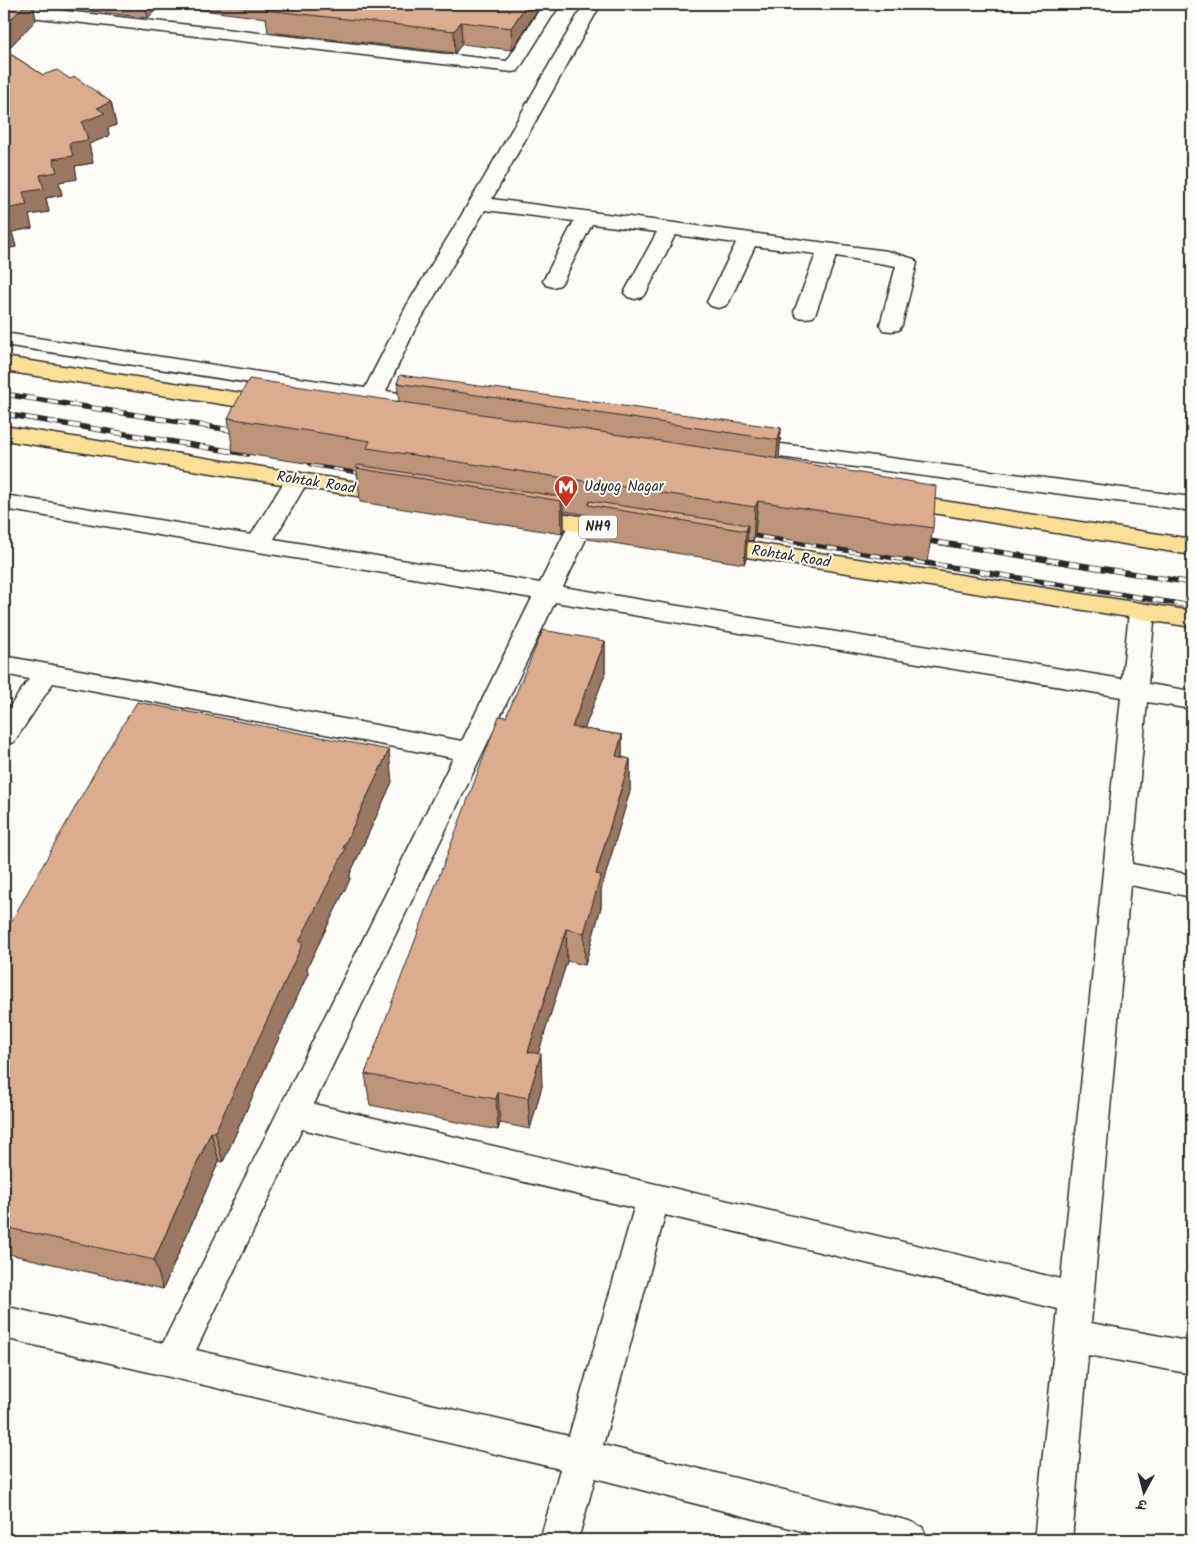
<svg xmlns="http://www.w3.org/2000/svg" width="1196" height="1544" font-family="Kalam,'Playpen Sans Deva',sans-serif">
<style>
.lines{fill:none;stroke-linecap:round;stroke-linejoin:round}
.minor-casing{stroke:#2b2b2b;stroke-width:3}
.highway-casing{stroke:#2b2b2b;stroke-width:3}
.minor{fill:#fdfcf7;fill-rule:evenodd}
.highway{fill:#fbdf96;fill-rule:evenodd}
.rail-casing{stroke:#2b2b2b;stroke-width:5.5}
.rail{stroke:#fdfcf7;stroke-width:4;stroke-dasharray:11;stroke-linecap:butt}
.wall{fill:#bd947a;stroke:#2b2b2b}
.shaded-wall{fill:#9a7863;stroke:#2b2b2b}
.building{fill:#dcac8e;stroke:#2b2b2b}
.labels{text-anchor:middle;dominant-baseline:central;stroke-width:4;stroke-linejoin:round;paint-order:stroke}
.shield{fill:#fdfcf7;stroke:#6a6a68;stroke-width:1}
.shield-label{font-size:14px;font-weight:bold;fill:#2b2b2b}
.street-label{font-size:15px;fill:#2b2b2b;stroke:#fdfcf7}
.poi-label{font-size:15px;fill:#2b2b2b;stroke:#fdfcf7;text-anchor:start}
</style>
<rect width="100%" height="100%" fill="#fdfcf7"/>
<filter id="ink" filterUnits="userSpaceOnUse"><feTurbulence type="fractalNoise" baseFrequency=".02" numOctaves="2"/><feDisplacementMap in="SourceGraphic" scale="10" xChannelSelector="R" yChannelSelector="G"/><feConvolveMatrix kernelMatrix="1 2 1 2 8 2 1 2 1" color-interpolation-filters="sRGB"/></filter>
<g filter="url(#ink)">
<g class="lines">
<g class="minor-casing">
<g id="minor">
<polygon points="4,4 507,61 543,4 560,4 518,71 512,72 4,14"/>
<polygon points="584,4 601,4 492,199 887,251 914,259 917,263 902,325 899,330 891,331 883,330 880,325 896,266 836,256 816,312 813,317 805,318 797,317 794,312 816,254 755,246 729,302 725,306 718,308 711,306 707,302 736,243 675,235 646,293 642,297 635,299 628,297 624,293 657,232 592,224 563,281 560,285 553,287 546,285 543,281 574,221 485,210 414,331 386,391 443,400 446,405 443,410 435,412 382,404 375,418 367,420 359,418 356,413 360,400 4,345 4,333 365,388 407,305 484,178"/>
<polygon points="742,439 1192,497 1192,511 734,451 730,446 734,441"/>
<path d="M297,472L305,474L309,479L274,539L540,583L569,524L572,519L581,516L590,519L593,524L563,587L1122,679L1129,612L1133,606L1142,604L1151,606L1155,612L1148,684L1192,691V709L1147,702L1132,864L1192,875V897L1130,885L1091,1323L1192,1342V1374L1088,1355L1072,1540H1034L1058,1309L665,1215L603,1445L909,1521L922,1527L928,1540H837L595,1478L578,1540H540L560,1469L4,1338V1306L163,1343L453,758L53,683L14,742L4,745V715L29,679L4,674V656L462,741L532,598L4,509V495L251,535L289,474ZM555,602L1121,697L1061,1279L314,1104ZM302,1129L634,1208L569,1436L196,1350Z"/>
</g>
</g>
<g class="highway-casing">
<g id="highway">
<polygon points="4,357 274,398 282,400 285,405 282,410 274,412 4,371"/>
<polygon points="4,426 395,488 403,490 407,495 403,500 395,502 4,440"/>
<polygon points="897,494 1192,539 1192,555 889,506 885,501 889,496"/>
<polygon points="527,508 625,523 634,526 637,531 634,536 625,539 519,521 515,516 519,511"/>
<polygon points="710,536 1192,611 1192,627 701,550 698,544 701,538"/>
</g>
</g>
<use href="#minor" class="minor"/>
<use href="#highway" class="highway"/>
<g class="rail-casing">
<g id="rail">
<polyline points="4,394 243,432"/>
<polyline points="4,414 247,454"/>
<polyline points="311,464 370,474"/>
<polyline points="740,533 1192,606"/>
<polyline points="917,539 1192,583"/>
</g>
</g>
<use href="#rail" class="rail"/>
</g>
<g class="wall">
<polygon points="4,4 541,4 512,50 462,44 455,53 268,32 266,18 161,5 148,18 50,6 33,5 36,20 6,51 43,75 70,79 111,102 116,125 108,128 109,136 89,144 93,163 75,166 77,179 59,182 62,195 46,198 49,212 29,215 32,228 12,232 16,247 4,249"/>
<polygon points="397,383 781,428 779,459 933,528 927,562 755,534 753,541 747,540 746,559 744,564 588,539 588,515 564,511 564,530 562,534 360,502 357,471 233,452 228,418 399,401"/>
<polygon points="605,641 605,674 584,729 622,735 622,757 630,759 630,791 601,890 601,907 585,965 567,961 538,1054 542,1086 530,1129 500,1123 498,1130 370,1105 365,1074 506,717"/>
<polygon points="392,782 350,874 350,879 307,968 308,973 223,1162 219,1161 163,1289 4,1253 4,932"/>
</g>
<g class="shaded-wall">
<polygon points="26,4 33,4 36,20 4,53 4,26"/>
<polygon points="145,4 161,4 161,5 148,18"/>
<polygon points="527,4 541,4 512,50 511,28"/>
<polygon points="461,22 462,44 455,53 454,31"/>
<polygon points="111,102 116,125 108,128 109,136 89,144 93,163 75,166 77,179 59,182 62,195 46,198 49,212 29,215 32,228 12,232 16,247 4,249 4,225 6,209 40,175 53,159 69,143 82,122 97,108"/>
<polygon points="781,428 779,461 775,473 778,440"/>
<polygon points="563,497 564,530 562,534 561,501"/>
<polygon points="758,501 755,534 753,541 755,507"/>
<polygon points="748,525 746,559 744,564 746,531"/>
<polygon points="605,641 605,674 573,760 572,727"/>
<polygon points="622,735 622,768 616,756"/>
<polygon points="389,750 392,782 350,874 350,879 307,968 308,973 223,1162 215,1132 299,942"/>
<polygon points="630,759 630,791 601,890 601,907 585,965 584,933 596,874"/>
<polygon points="566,929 567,961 529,1084 528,1052"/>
<polygon points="541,1054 542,1086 530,1129 528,1098"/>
<polygon points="498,1092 500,1123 498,1130 496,1099"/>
<polygon points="211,1132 219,1161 163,1289 154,1260"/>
</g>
<g class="building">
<polygon points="4,4 26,4 4,26"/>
<polygon points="270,4 527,4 511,28 461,22 454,31 265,10"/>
<polygon points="4,50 43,75 57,70 70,79 75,77 111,102 97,108 105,113 82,122 88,140 69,143 73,156 53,159 57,172 40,175 44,189 23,192 27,205 6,209 10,224 4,225"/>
<polygon points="400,375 781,428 778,440 397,383"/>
<polygon points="249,379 773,458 936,486 933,528 758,501 755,507 367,448 370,441 228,418"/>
<polygon points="358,465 563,497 561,501 356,468"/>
<polygon points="590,501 748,525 746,531 588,505"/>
<polygon points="543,630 605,641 572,727 622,735 616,756 630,759 596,874 601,875 584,933 566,929 528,1052 541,1054 528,1098 498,1092 496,1099 365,1074 499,716 506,717"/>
<polygon points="137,702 389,750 343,848 346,848 299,942 303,943 215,1132 211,1132 154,1260 4,1227 4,932 6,931 105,754"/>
</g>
</g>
<defs>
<g id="metro-pin" transform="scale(1.25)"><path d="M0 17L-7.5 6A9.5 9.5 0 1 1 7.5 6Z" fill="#c8321e" stroke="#fdfcf7"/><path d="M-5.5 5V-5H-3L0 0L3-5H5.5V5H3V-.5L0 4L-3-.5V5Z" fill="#fff"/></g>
</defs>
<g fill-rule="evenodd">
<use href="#metro-pin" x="566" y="487"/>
</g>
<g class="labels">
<rect class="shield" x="579" y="515.5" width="38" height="23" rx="4"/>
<g class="shield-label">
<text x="598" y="527">NH9</text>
</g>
<g class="street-label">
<text transform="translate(316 483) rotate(9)">Rohtak Road</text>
<text transform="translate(791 557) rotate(9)">Rohtak Road</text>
</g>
<g class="poi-label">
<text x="584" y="487">Udyog Nagar</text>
</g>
</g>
<rect width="1196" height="1544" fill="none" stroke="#fdfcf7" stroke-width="20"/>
<rect x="10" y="10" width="1176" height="1524" fill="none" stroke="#2b2b2b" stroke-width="2" filter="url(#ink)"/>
<g transform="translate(1144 1492) rotate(187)" stroke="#fdfcf7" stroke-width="4" paint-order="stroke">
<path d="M0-4L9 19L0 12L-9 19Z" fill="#2b2b2b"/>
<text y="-8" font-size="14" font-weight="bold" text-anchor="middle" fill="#2b2b2b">उ</text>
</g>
</svg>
